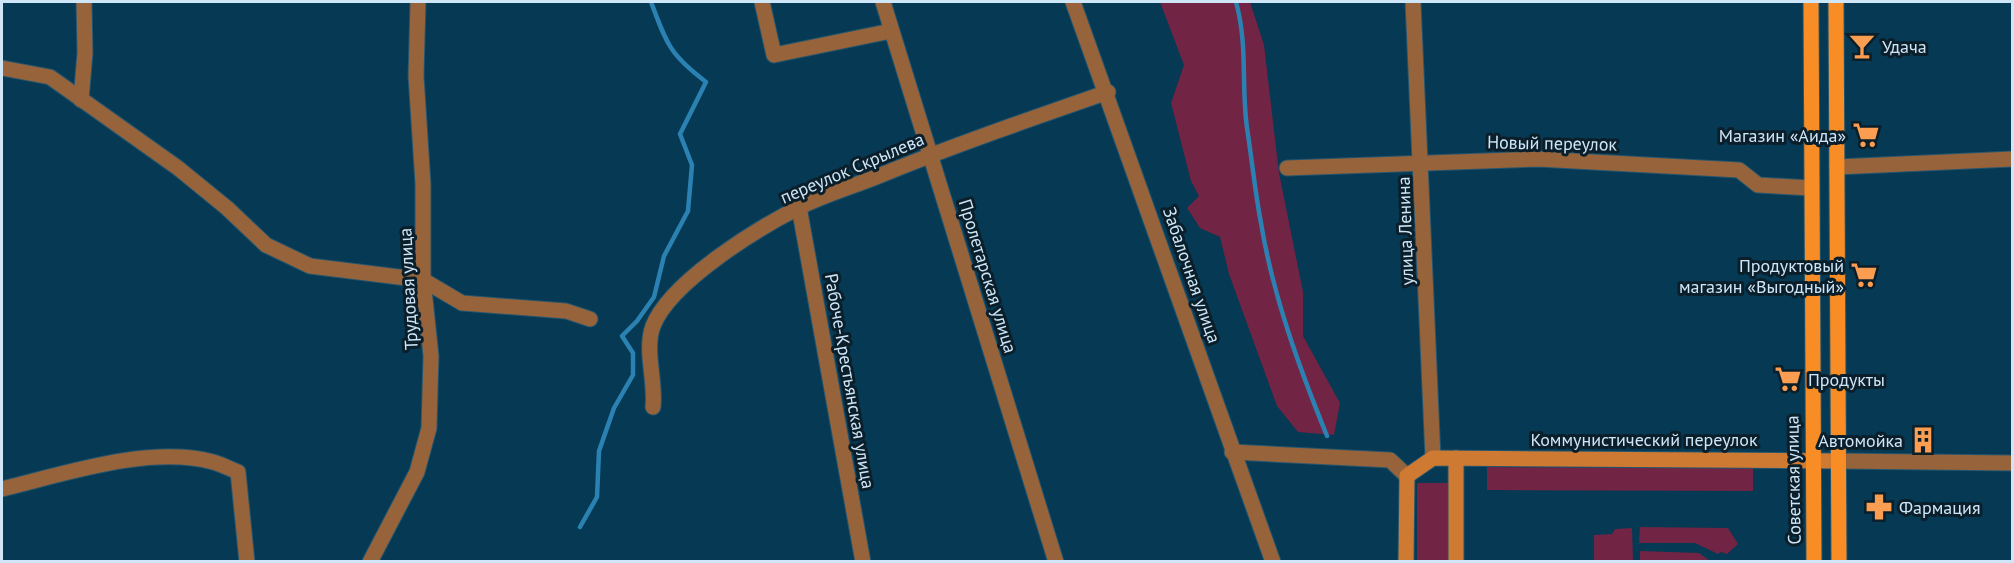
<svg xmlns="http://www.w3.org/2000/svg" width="2014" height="563" font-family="'PT Sans',sans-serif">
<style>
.green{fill:#712444}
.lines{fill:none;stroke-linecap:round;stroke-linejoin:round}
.stream{stroke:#2b82b2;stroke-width:4.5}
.minor-casing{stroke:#25556e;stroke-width:17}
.secondary-casing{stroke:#25556e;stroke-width:17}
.primary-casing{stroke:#25556e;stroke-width:17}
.minor{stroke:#97633a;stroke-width:15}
.secondary{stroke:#ce7a33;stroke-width:15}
.primary{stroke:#f88c25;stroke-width:15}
.labels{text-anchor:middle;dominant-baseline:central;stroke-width:6;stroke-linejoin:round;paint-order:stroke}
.poi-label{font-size:18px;fill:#cee6f7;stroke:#0b1f2b;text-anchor:start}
.street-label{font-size:18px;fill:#cee6f7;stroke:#0b1f2b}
</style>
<rect width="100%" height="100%" fill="#053954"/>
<g class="green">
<polygon points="1160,2 1250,2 1264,45 1279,173 1303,292 1303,336 1340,403 1334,435 1298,432 1277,406 1229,274 1220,237 1200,228 1187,208 1199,196 1191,181 1171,103 1184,65"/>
<polygon points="1487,467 1753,468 1753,491 1487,490"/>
<rect x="1417" y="483" width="31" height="78"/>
<polygon points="1640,527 1728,528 1738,544 1727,554 1721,552 1718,554 1695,543 1639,543"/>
<polygon points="1632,528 1633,561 1594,561 1594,535 1612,534 1615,529"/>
<polygon points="1640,551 1699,553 1710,561 1640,561"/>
</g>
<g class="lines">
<g class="stream">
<path d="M1236,2C1248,45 1241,85 1247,128C1252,160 1255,192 1261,223C1273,296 1299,367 1327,436"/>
<path d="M580,527L597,497L599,451L614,408L633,375V353L622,336L637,321L654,297L664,256L688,211L692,165L680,134L706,82C669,54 667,44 651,2"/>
</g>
<g class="minor-casing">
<g id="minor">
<polyline points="762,2 774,55 891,31"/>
<polyline points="883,2 1056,562"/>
<polyline points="1073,2 1273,562"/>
<polyline points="1413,2 1433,458"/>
<polyline points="2,68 50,77 178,168 227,208 266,245 310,266 423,280 462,303 566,311 590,319"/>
<polyline points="81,100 85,53 84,2"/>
<polyline points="1837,167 2012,159"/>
<polyline points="1287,168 1538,159 1739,170 1758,185 1811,188"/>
<polyline points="799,207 863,562"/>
<path d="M653,407C656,381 644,350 653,326C670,282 758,228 800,207C824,195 851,187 876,177C952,146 1030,119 1108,92"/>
<polyline points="1232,452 1390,460 1407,476"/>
<polyline points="1838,461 2012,463"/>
<path d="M2,489C64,474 149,445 213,462C221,464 230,469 238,472L247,562"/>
<polyline points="370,562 417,472 429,428 431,356 423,280 423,184 416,76 418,2"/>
</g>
</g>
<g class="secondary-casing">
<g id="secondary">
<polyline points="1406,562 1407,476 1433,458 1838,461"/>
<polyline points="1456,562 1456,458"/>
</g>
</g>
<g class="primary-casing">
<g id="primary">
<polyline points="1811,2 1814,562"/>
<polyline points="1836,2 1839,562"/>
</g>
</g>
<use href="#minor" class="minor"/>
<use href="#secondary" class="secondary"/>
<use href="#primary" class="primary"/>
</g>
<defs>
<g id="bar-bare" transform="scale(2.07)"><path d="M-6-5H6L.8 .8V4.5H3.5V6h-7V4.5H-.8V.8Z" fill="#fb9e51" stroke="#0b1f2b" stroke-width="2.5" paint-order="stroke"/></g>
<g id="supermarket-bare" transform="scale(2.07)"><path d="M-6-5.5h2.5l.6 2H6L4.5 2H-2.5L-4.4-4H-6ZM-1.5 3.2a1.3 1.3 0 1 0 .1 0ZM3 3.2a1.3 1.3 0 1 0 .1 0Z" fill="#fb9e51" stroke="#0b1f2b" stroke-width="2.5" paint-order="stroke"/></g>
<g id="building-bare" transform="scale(2.07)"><path d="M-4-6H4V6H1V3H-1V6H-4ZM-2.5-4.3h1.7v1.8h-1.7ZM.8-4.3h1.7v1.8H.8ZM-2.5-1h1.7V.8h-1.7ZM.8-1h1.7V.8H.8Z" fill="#fb9e51" stroke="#0b1f2b" stroke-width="2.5" paint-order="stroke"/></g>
<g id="pharmacy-bare" transform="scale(2.07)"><path d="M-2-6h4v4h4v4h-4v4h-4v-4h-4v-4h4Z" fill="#fb9e51" stroke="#0b1f2b" stroke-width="2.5" paint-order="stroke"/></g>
</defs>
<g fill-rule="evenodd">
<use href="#bar-bare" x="1862" y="46"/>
<use href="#supermarket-bare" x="1866" y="135"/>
<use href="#supermarket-bare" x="1864" y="275"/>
<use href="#supermarket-bare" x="1788" y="379"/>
<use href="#building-bare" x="1923" y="440"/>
<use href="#pharmacy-bare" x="1879" y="507"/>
</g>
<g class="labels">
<g class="poi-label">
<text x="1882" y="46">Удача</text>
<text x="1846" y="135" text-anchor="end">Магазин «Аида»</text>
<text x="1844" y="265" text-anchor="end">Продуктовый<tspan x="1844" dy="21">магазин «Выгодный»</tspan></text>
<text x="1808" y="379">Продукты</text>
<text x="1903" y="440" text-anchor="end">Автомойка</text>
<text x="1899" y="507">Фармация</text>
</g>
<g class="street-label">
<text transform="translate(1552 143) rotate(1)">Новый переулок</text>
<text transform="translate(852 168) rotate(-23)">переулок Скрылева</text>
<text transform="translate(1405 231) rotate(-92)">улица Ленина</text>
<text transform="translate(1192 275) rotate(71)">Забалочная улица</text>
<text transform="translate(988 276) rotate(73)">Пролетарская улица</text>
<text transform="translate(408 289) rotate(-93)">Трудовая улица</text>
<text transform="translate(850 381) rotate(80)">Рабоче-Крестьянская улица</text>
<text x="1644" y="439">Коммунистический переулок</text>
<text transform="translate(1793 480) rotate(-91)">Советская улица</text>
</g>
</g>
<rect width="2014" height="563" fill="none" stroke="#cee6f7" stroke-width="6"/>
</svg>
